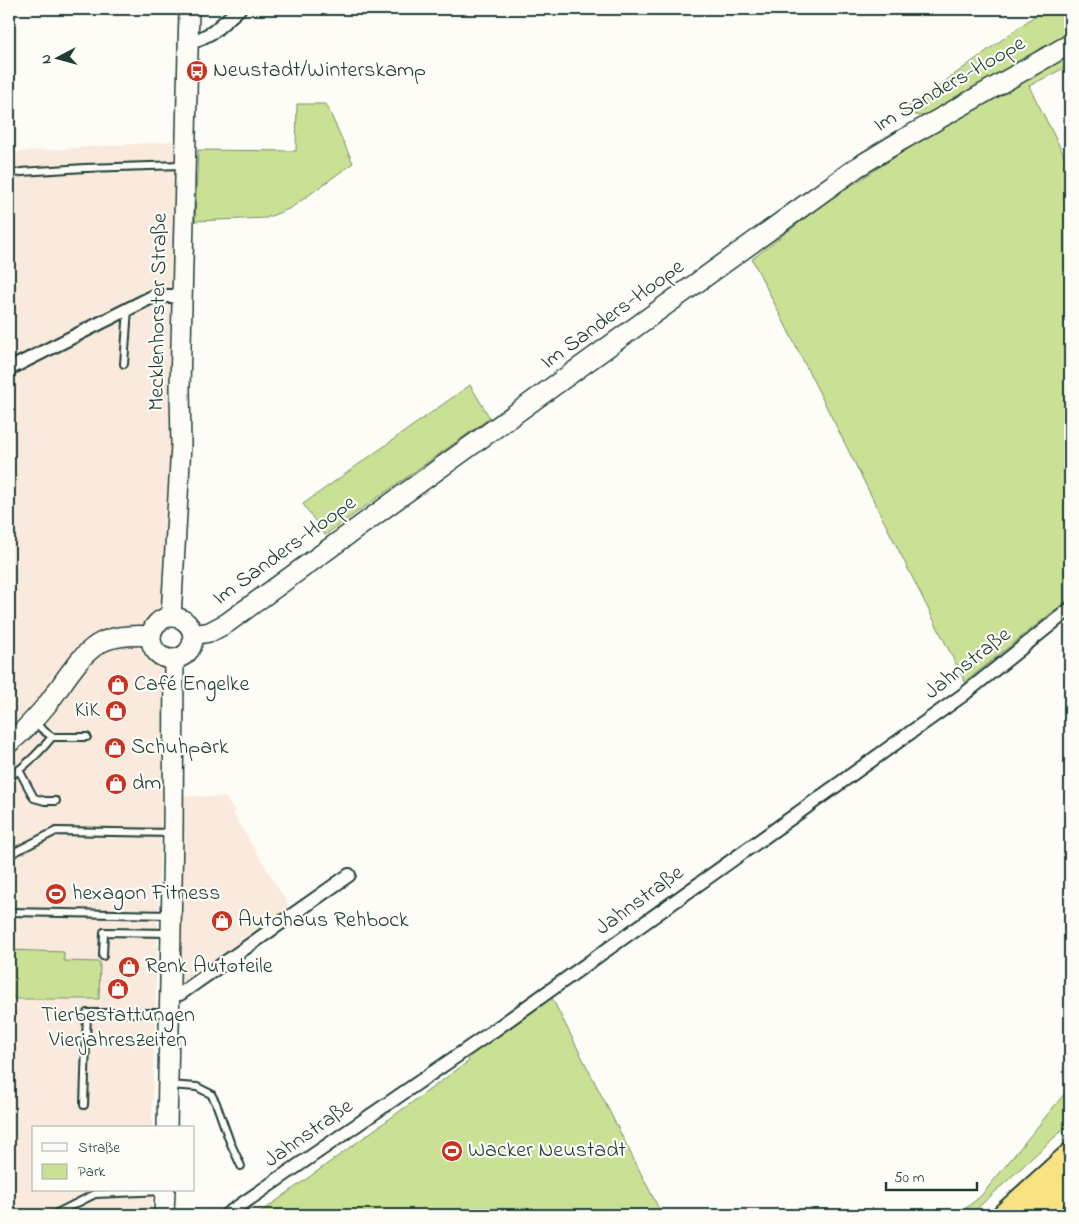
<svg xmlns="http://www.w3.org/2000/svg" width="1079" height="1224" font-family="'Indie Flower',sans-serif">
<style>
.built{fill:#f9eadd}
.green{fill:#c9e095;stroke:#748e64}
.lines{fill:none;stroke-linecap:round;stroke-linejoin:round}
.lane-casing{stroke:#1f3d34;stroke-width:10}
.street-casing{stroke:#1f3d34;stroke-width:16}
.secondary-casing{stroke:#1f3d34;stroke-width:22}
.highway-casing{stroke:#1f3d34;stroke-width:28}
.lane{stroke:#fdfcf7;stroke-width:6}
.street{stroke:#fdfcf7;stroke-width:12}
.secondary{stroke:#fdfcf7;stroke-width:19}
.highway{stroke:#f8e281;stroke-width:24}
.labels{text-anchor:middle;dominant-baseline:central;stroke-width:4.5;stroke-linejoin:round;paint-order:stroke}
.poi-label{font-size:22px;fill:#1f3d34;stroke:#fdfcf7;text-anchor:start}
.street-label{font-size:22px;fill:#1f3d34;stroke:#fdfcf7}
</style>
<rect width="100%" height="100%" fill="#fdfcf7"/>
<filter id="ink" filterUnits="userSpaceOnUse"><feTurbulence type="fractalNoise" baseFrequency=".02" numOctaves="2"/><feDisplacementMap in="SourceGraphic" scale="10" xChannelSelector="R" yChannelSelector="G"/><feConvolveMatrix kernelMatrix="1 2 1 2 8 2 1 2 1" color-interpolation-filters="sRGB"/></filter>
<g filter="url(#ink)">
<g class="built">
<polygon points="178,141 170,323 172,439 164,601 159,609 152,617 145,630 147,648 166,670 152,1118 153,1128 34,1128 34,1190 152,1190 151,1215 9,1215 9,154 16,152"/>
<polygon points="181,796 225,797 235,811 233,814 291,909 188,981 178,981"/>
</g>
<g class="green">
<polygon points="1044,9 1070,9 1070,34 1018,62 926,117 900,112 936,88"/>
<polygon points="1070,55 1070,65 1029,86 1070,167 1070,598 965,682 752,259 826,202 906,150"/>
<polygon points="297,104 326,104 353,163 291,208 266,218 195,221 198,150 296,151"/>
<polygon points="470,385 490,418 325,535 303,504"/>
<polygon points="9,950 64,952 64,961 100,962 99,999 15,999 13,997 9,999"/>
<polygon points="551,996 662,1215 257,1215 469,1061 467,1056"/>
<polygon points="1070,1087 1070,1123 970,1215 957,1215 981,1196"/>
</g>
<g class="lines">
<g class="lane-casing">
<g id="lane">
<polyline points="9,175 21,172 85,168 182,165"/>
<polyline points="124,364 128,309"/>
<polyline points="33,722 52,737 87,737"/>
<polyline points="19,770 34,798 45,801 56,801"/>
<path d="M9,777C26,766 39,753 52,737"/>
<polyline points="9,855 56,831 172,833"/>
<polyline points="9,912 170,915"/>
<polyline points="103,956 104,932 170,933"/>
<polyline points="169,1085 197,1087 211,1094 216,1103 230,1142 241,1166"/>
<polyline points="84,1105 87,1013 169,1013"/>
<polyline points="53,1215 95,1194 164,1191"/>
</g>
</g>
<g class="street-casing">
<g id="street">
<polyline points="188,45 213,32 239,9"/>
<polyline points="9,369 154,296 182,296"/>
<polyline points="170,994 180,994 349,875"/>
<polyline points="226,1215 496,1029 963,695 1070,609"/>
</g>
</g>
<g class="secondary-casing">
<g id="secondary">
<polyline points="171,616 181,445 180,388 189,9"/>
<circle cx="172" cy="638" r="21"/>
<polyline points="193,635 210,632 227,623 397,499 856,168 902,140 1070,44"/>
<path d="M9,743C22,733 34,720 45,707C62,687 79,652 104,641C119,635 135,635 151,636"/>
<polyline points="167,1128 173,833 174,659"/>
<polyline points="164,1215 165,1190"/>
</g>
</g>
<g class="highway-casing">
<g id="highway">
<polyline points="1005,1215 1070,1156"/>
<polyline points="1035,1215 1070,1183"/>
</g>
</g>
<use href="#lane" class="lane"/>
<use href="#street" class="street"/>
<use href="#secondary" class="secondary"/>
<use href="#highway" class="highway"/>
</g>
</g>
<defs>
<g id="bus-disc" transform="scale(1.125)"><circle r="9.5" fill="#c8321e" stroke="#fdfcf7"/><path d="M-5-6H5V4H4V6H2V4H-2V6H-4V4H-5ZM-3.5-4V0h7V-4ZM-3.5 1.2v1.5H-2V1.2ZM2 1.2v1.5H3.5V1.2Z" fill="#fff"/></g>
<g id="shop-disc" transform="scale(1.125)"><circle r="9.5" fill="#c8321e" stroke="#fdfcf7"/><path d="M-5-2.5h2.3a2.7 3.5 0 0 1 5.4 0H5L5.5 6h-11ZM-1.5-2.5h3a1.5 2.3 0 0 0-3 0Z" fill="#fff"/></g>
<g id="stadium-disc" transform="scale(1.125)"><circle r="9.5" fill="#c8321e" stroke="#fdfcf7"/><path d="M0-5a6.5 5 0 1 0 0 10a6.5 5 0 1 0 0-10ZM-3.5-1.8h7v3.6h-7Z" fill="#fff"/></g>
</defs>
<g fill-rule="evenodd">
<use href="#bus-disc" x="197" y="71"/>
<use href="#shop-disc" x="118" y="685"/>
<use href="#shop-disc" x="116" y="711"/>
<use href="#shop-disc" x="115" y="748"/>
<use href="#shop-disc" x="116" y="784"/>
<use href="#stadium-disc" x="56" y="894"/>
<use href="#shop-disc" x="222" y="921"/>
<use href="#shop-disc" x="129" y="967"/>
<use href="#shop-disc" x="118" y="989"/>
<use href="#stadium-disc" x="452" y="1151"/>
</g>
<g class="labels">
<g class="poi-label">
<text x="213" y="71">Neustadt/Winterskamp</text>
<text x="134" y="685">Café Engelke</text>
<text x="100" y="711" text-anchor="end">KiK</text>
<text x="131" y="748">Schuhpark</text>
<text x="132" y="784">dm</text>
<text x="72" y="894">hexagon Fitness</text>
<text x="238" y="921">Autohaus Rehbock</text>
<text x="145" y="967">Renk Autoteile</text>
<text x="118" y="1016" text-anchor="middle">Tierbestattungen<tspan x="118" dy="25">Vierjahreszeiten</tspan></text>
<text x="468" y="1151">Wacker Neustadt</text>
</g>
<g class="street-label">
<text transform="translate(950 85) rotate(-30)">Im Sanders-Hoope</text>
<text transform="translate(159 312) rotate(-89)">Mecklenhorster Straße</text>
<text transform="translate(613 315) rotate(-36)">Im Sanders-Hoope</text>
<text transform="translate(285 551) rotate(-36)">Im Sanders-Hoope</text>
<text transform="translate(968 664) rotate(-38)">Jahnstraße</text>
<text transform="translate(640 901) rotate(-36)">Jahnstraße</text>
<text transform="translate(309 1134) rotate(-35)">Jahnstraße</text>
</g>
</g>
<rect width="1079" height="1224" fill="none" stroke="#fdfcf7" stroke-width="30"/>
<rect x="15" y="15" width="1049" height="1194" fill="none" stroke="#1f3d34" stroke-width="2" filter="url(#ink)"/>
<rect x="32" y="1126" width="162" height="65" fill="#fdfcf7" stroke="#a4b0a9"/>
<rect x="42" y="1143" width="25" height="8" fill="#fdfcf7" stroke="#a4b0a9"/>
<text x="78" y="1152" font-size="15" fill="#1f3d34">Straße</text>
<rect x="42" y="1164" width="25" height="15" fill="#c9e095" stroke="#a4b0a9"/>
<text x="78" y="1176" font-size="15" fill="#1f3d34">Park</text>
<g transform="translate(58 58) rotate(264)" stroke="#fdfcf7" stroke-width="4" paint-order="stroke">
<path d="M0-4L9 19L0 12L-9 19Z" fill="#1f3d34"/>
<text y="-8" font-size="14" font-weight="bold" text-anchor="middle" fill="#1f3d34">N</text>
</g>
<path d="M886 1182v8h91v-8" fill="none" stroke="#1f3d34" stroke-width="2.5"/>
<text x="894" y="1182" font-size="15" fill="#1f3d34" stroke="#fdfcf7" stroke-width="4" paint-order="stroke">50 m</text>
</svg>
